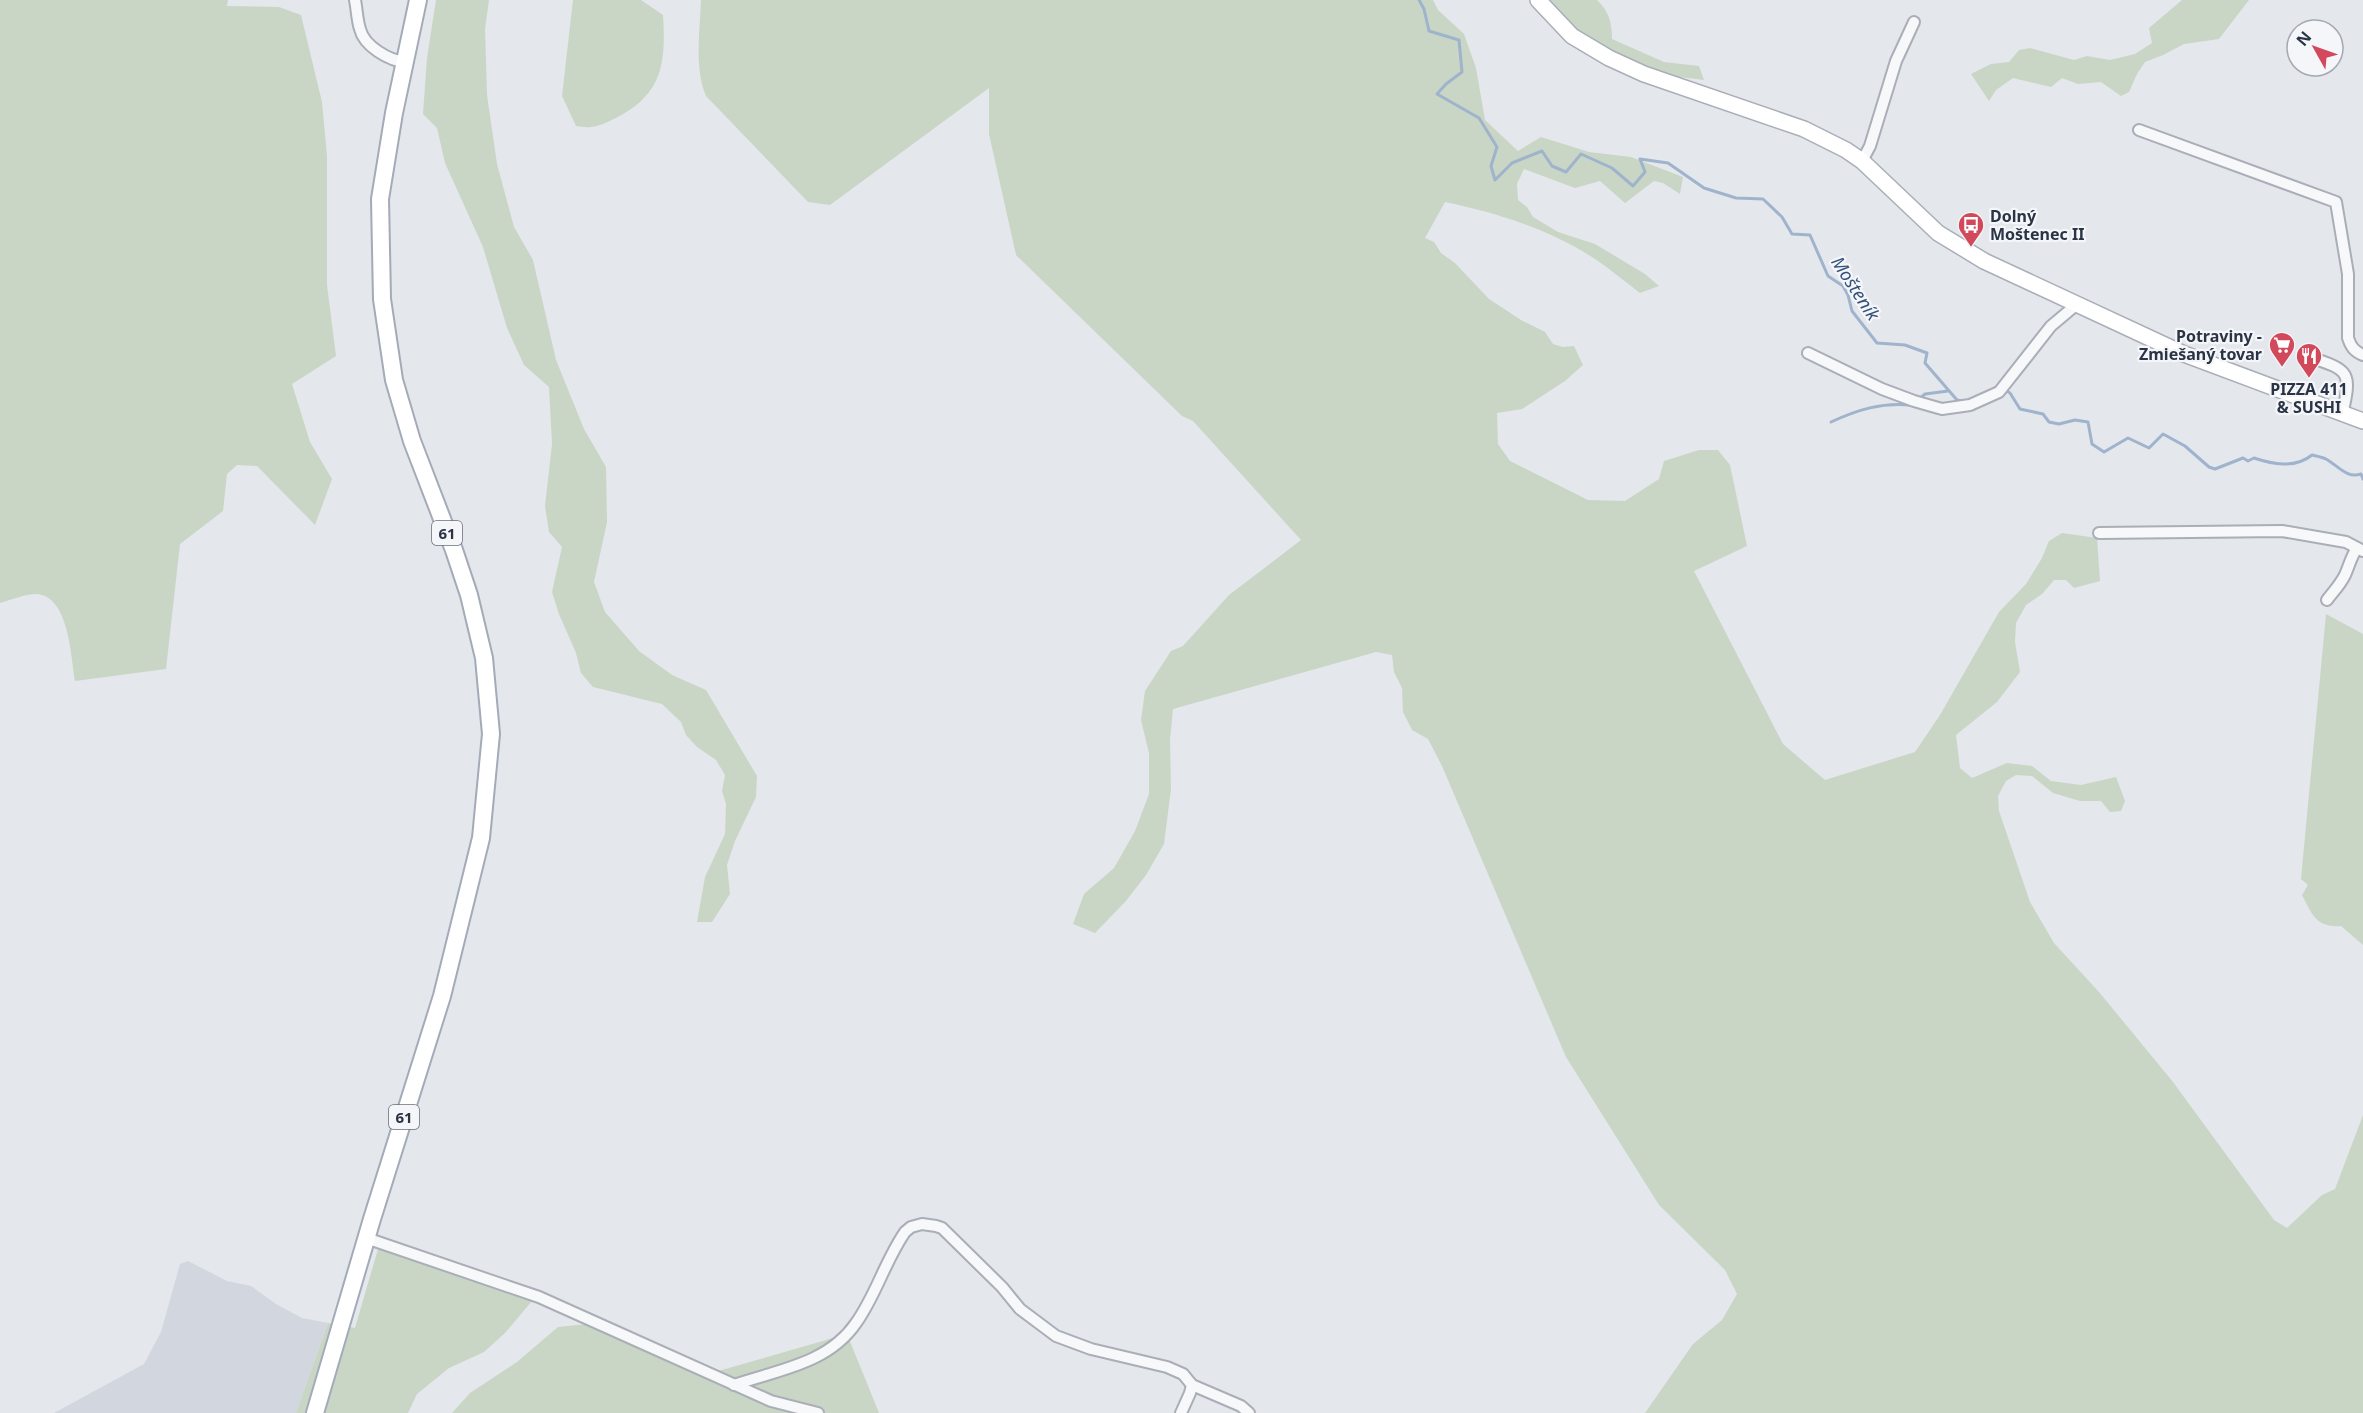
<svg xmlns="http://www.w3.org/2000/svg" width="2363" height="1413" font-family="'Noto Sans',sans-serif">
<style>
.built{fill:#d2d6de}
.green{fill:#c9d6c5}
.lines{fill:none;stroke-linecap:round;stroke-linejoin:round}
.stream{stroke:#9fb4cc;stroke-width:3}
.street-casing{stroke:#a9aeb7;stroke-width:14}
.secondary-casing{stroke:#a9aeb7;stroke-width:18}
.primary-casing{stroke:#a3abb8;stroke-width:20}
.street{stroke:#f7f8fa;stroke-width:10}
.secondary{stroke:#fff;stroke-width:15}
.primary{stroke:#fff;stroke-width:16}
.labels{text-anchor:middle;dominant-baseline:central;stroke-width:4.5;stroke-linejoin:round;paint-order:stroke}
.shield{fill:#f4f6f9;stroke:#676e7b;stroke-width:1.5}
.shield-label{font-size:15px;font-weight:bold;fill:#2b3445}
.poi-label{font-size:16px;font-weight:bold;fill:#2b3445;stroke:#f4f6f9;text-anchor:start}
.water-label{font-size:18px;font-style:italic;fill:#34527a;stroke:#f4f6f9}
</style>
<rect width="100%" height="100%" fill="#e4e7ec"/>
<polygon class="built" points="188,1261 227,1281 251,1286 276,1304 302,1318 328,1323 296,1413 54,1413 144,1364 161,1332 180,1264"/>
<g class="green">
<path d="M0,0H228L227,6L279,7L301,15L322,102L327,156V285L336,356L292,384L310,442L332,479L315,525L257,466L237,465L227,474L223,511L180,544L166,669L75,681C71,657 69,595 36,594C25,594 11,600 0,603Z"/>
<polygon points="436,0 489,0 485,29 487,95 497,164 514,227 533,260 556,360 584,429 606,467 607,522 594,582 605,612 639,651 672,675 706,690 757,776 756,797 735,841 727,865 730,894 712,922 697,922 705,877 725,834 726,804 722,791 725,775 716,760 697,747 686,735 681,722 662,704 593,687 581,673 576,653 559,614 552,592 562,547 549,532 545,506 552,444 549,387 524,365 507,328 483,247 445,163 437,128 423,114 427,58"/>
<path d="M573,0H641L663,15C666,63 663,94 616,118C599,126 595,129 576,126L562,96Z"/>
<path d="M701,0H1433L1438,10L1464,34L1476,68L1485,120L1518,151L1541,137L1589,152L1631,157L1683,177L1680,194L1663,183L1654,181L1625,203L1600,181L1575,188L1524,169L1517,184L1518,200L1527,207L1533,217L1558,232L1595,244L1645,274L1659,286L1640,293C1624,281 1609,268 1592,257C1549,229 1494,212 1445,202L1425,238L1434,242L1441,253L1455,263L1489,299L1521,320L1545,332L1553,344L1563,347L1574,346L1583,365L1565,381L1522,409L1497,413L1498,444L1510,461L1588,500L1625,501L1659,479L1664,461L1699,450H1718L1730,465L1747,546L1694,571L1783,744L1825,780L1915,752L1940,715L1999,612L2026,584L2042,558L2049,541L2062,533L2097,538L2100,581L2074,588L2066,580H2054L2042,594L2026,605L2016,623L2015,642L2020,672L1997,702L1956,735L1960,768L1972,778L2007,763L2032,766L2051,781L2081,785L2116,777L2125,801L2121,811L2110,812L2101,801H2080L2053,793L2032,776L2016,775L2006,781L1998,796L1999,811L2030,902L2054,943L2099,992L2173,1082L2274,1220L2287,1228L2322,1195L2335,1189L2363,1115V1413H1645L1693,1344L1722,1320L1737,1294L1725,1270L1659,1205L1566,1057L1442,766L1428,739L1412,730L1403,712L1402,688L1394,672L1392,655L1376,652L1173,709L1170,740L1171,789L1164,844L1146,875L1126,901L1095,933L1073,924L1084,894L1114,868L1135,831L1149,794V753L1141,720L1145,691L1171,651L1183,646L1229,595L1301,540L1193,421L1182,416L1016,255L989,134V88L830,205L808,202L706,96C694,68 700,30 701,0Z"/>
<path d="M1545,0H1597C1609,11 1612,23 1612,39L1664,62L1699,66L1704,80L1655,74L1583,36Z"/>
<polygon points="2182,0 2249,0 2219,39 2184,44 2163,55 2145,62 2137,74 2129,92 2121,96 2101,82 2078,84 2062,78 2051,87 2013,78 1996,90 1989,101 1971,74 1991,64 2009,62 2019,50 2030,48 2074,60 2087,56 2110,60 2135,54 2152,43 2149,28"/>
<path d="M2326,614L2363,634V945L2341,926C2316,928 2312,914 2302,895L2308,885L2301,879Z"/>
<polygon points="378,1249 532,1301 505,1333 484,1352 449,1368 417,1394 408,1413 296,1413 328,1323 355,1328"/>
<polygon points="587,1324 701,1376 847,1334 879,1413 452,1413 470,1393 517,1362 558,1327"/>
</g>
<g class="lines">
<g class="stream">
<polyline points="1419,0 1424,9 1429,31 1459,40 1462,72 1446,84 1437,94 1479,118 1497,147 1491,166 1495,180 1512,163 1542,151 1552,166 1566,172 1581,154 1612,168 1633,186 1645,172 1640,159 1668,163 1704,188 1736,198 1763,199 1782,217 1792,234 1810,235 1828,276 1843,286 1848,295 1852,311 1877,343 1905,345 1927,353 1925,363 1957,400 1966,402"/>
<path d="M2005,390L2010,393L2020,409L2043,414L2049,422L2059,424L2075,420L2088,422L2092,444L2104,452L2128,438L2149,448L2163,434L2185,446L2209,467L2215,469L2243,458L2248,461L2254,458C2272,464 2295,469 2312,455C2316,456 2322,457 2326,459C2337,465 2347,479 2361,474L2363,479"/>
<polyline points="1918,400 1925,394 1948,391"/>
<path d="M1831,422C1857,410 1882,402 1910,405"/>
</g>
<g class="street-casing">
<g id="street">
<path d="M355,0C357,10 357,20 360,29C364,46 389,61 406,62"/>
<path d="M2139,130L2336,202L2348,274V338C2351,347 2354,351 2363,355"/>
<polyline points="1862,161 1870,146 1896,61 1914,22"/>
<polyline points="1808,353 1882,389 1914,401 1942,409 1970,405 1999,392 2051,326 2076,305"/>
<path d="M2309,357C2350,370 2352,372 2342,415"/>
<polyline points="2099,533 2282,531 2346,542 2363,551"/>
<path d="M2327,600C2333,592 2340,585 2345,575C2349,566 2351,557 2357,548"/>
<polyline points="366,1238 539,1297 771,1401 818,1413"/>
<path d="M734,1385C777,1370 828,1364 856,1323C876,1295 885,1261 905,1232L911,1227L922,1224L936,1226L942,1228L1002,1287L1020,1309L1056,1336L1091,1349L1167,1367L1183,1374L1192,1385L1190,1393L1181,1413"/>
<polyline points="1192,1385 1241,1406 1249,1413"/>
</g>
</g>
<g class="secondary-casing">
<polyline id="secondary" points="1538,0 1572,36 1609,58 1644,74 1804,129 1846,150 1862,161 1938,233 1984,261 2184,354 2363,421"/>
</g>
<g class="primary-casing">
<polyline id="primary" points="315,1413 372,1219 442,996 481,838 491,734 484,658 469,595 454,550 412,441 394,380 382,299 380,199 394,113 418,0"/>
</g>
<use href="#street" class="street"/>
<use href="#secondary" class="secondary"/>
<use href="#primary" class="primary"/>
</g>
<defs>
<g id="bus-pin" transform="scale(1.35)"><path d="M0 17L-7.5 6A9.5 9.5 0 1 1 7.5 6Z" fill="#d1495b" stroke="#f4f6f9"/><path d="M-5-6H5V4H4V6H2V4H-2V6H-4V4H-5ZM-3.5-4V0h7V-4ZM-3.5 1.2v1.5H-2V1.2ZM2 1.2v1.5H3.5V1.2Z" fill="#fff"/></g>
<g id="supermarket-pin" transform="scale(1.35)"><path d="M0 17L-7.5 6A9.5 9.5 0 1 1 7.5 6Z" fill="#d1495b" stroke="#f4f6f9"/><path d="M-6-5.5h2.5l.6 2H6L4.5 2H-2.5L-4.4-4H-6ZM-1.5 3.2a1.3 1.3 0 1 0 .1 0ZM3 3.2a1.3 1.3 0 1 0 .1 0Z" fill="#fff"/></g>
<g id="restaurant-pin" transform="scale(1.35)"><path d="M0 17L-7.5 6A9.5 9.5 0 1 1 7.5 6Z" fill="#d1495b" stroke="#f4f6f9"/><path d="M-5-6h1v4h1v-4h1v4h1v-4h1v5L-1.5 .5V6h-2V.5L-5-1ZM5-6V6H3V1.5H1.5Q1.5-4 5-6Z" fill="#fff"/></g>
</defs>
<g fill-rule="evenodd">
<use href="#bus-pin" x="1971" y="225"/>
<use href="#supermarket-pin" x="2282" y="345"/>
<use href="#restaurant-pin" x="2309" y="356"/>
</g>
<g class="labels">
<g class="shield">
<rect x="432" y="521" width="30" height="24" rx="4.5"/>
<rect x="389" y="1105" width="30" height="24" rx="4.5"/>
</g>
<g class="shield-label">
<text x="447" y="533">61</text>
<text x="404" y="1117">61</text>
</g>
<g class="poi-label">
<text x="1990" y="216">Dolný<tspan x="1990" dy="18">Moštenec II</tspan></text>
<text x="2262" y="336" text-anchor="end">Potraviny -<tspan x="2262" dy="18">Zmiešaný tovar</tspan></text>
<text x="2309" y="389" text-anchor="middle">PIZZA 411<tspan x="2309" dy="18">&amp; SUSHI</tspan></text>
</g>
<g class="water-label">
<text transform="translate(1856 288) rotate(57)">Mošteník</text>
</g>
</g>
<g transform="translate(2315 48) rotate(310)"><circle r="28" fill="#f4f6f9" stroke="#a4a8b1" stroke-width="1.5"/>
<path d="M0-4.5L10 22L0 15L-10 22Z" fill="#d1495b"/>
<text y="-9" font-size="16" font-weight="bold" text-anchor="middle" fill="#2b3445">N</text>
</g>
</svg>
